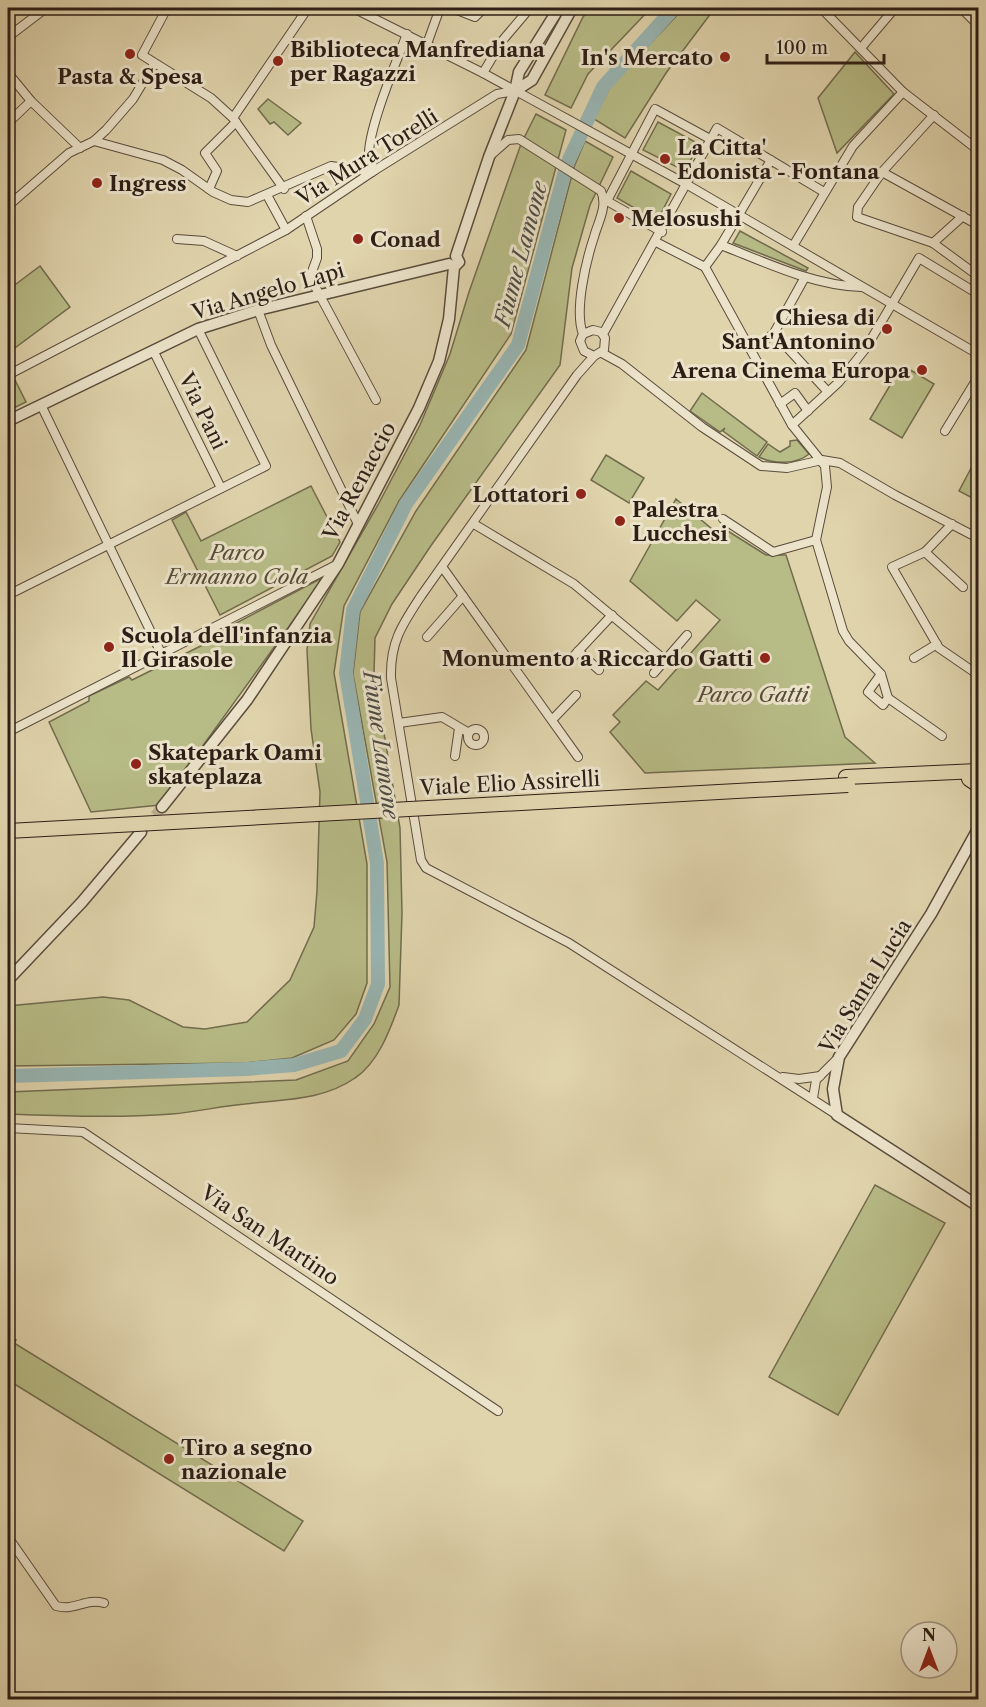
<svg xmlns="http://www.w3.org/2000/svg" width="986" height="1707" font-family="'Libre Caslon Text',serif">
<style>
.green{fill:#b7bb86;stroke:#726c4e;stroke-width:1.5}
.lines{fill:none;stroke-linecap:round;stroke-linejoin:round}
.river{stroke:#98b6b4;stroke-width:14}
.minor-tunnel{stroke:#bcb08f;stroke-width:8;stroke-dasharray:8 4;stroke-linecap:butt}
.tertiary-tunnel{stroke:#bcb08f;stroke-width:10;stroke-dasharray:10 5;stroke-linecap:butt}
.minor-casing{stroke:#5a4c3c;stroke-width:10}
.tertiary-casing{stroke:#5a4c3c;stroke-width:13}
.primary-casing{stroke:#2d1e16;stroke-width:16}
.minor{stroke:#ebe3ca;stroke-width:8}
.tertiary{stroke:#ebe3ca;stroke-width:10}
.primary{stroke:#e0d4ad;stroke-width:14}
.primary-bridge-casing{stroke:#2d1e16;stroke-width:16;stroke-linecap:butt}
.primary-bridge{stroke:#e0d4ad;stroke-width:14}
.poi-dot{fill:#8f2418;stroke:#ebe3ca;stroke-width:2}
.labels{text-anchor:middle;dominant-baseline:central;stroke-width:6;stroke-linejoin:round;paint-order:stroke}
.poi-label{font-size:21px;font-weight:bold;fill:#2d1e16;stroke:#ebe3ca;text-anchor:start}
.street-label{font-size:21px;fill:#2d1e16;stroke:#ebe3ca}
.park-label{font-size:21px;font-style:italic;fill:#564d38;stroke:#ebe3ca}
.water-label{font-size:22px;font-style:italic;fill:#4d4c45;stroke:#ebe3ca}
</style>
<rect width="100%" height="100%" fill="#e0d4ad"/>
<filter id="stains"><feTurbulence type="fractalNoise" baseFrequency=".00333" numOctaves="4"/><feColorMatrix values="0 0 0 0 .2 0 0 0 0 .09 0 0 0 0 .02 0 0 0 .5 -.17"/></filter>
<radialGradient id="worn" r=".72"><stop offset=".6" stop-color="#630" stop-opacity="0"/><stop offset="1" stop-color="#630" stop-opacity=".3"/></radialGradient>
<g class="green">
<polygon points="591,8 651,8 588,74 571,108 545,95 583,17"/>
<polygon points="684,8 715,8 666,73 625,138 594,119 611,85"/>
<polygon points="855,52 894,94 837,153 818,98"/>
<polygon points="268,99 301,123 288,135 274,122 270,124 258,109"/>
<polygon points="536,114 566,130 511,334 399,501 344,606 334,673 367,864 367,983 356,1014 334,1040 292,1058 245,1063 8,1066 8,1006 103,997 129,1000 183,1027 205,1029 247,1022 290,980 314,927 317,891 320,792 311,729 307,650 310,624 379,503 420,425 450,354 469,292 521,144"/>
<polygon points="658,122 699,144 685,171 643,150"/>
<path d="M585,141L613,157L590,205L572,268L560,365L430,547L392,604L375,638L374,674L400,828L402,913L399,1005C390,1030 378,1063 355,1078C322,1101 283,1099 245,1104C221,1106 197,1112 172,1114C118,1118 62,1116 8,1114V1092L296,1080L348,1061L374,1024L390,987L387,862L353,674L360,612L416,511L526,350L574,167Z"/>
<polygon points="631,171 671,194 657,221 617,198"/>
<polygon points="740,231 808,268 806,271 733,243"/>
<polygon points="40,266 70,307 8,353 8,290"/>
<polygon points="902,365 934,384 902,438 870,419"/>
<polygon points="14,378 26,402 8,411 8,382"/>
<polygon points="702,393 767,442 757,456 723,431 725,428 720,432 690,411"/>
<path d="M797,440L809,454C796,465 773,464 759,457L768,444L780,452L790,446V441Z"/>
<polygon points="606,455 644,478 629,503 591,480"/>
<polygon points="978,455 978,501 959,491"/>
<polygon points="311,486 340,542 332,556 220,615 172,520 186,512 201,541"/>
<polygon points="676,499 717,533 723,528 766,555 786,555 845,737 875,763 645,773 610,732 620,722 613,715 646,681 658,690 720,620 696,600 677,621 630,581"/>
<polygon points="320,579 319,585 160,805 91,812 49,722 89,701 89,696 129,677 132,680 223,635 223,630"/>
<polygon points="875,1185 945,1223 838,1415 769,1377"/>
<polygon points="8,1335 16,1340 14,1343 303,1521 284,1551 8,1380"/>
</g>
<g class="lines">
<polyline class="river" points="8,1076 246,1069 294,1065 341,1051 365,1019 378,984 377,863 346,673 353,610 406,504 518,345 567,164 603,87 674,8"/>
<polyline class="minor-tunnel" points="755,348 763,342"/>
<polyline class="tertiary-tunnel" points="145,827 162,807"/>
<g class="minor-casing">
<g id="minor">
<polyline points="167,8 142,55 211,98 233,118 284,189"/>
<polyline points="353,8 483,73 686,184 978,354"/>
<polyline points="452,8 475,17 484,8"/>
<polyline points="821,8 903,92 978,150"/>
<polyline points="961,8 978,25"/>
<polyline points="8,37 46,8"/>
<polyline points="427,44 440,8"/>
<polyline points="861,48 895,8"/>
<polyline points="8,73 31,101 80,148"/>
<polyline points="483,73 502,41 530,8"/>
<polyline points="934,115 882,172 978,225"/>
<polyline points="233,118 308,8"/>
<polyline points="8,123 31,101"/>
<polyline points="94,141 163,160 182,170 213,192 231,200 248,202 331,166 372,172"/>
<path d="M491,155L508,140L519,139L601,191C608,206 598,222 594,237C586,261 574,311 583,334"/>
<path d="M375,170C372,166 369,161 369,157C367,131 397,60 407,34"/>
<polyline points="882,172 858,207 857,217 933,243 963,216"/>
<polyline points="209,189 217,171 205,153 236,122"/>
<polyline points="267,195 286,230"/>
<polyline points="8,206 69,153 94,141 106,130 133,99 154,64"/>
<polyline points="306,216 317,249 317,258 310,277 376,400"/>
<polyline points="662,232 607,201 655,109 710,139"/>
<polyline points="177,239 204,241 237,256"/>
<polyline points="656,242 705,267"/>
<polyline points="933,243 978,276"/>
<path d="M721,245C767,263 812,285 861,287"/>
<polyline points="793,246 853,146 903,92"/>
<polyline points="705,267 792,425 825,466 827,487 816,540 843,631 849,641 881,674 888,698 883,705 868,692 881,674"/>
<polyline points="705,267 721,245 771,160"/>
<polyline points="258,310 271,345 358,524"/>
<polyline points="774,333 828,392"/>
<polyline points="603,334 717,128 824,192"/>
<polyline points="763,342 774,333 805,277"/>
<polyline points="153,350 221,488"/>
<polyline points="602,353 622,364 702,427 761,466 787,468 822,460 840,463 895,495 978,538"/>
<path d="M594,356L584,351L580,341L583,334L593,330L601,332L605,338L604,350L594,356L577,375L421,596C402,625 390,642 391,678L421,860L426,868L569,943L837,1115"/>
<polyline points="8,375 286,230 375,170 497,94 515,91"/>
<polyline points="780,404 795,393 808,411"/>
<polyline points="41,405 161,653"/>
<polyline points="792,425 839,382 866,348 919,258 978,294"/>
<polyline points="945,431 978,377"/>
<polyline points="723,519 773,552 816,540"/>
<polyline points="474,524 574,584 665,660"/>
<polyline points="952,524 925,552 892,567 939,648 974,672"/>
<polyline points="925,552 963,587"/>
<polyline points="443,568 578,757"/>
<polyline points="8,595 266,466 198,329"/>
<polyline points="427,637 463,596"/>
<polyline points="578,651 599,670"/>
<polyline points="914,658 937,644"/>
<polyline points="570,660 612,615"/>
<polyline points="654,673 687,635"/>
<polyline points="888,698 942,736"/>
<polyline points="552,720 576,695"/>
<polyline points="399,723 442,717 469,733"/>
<circle cx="476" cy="737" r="8"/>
<polyline points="8,732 338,564"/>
<polyline points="455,756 459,728"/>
<polyline points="783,1077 799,1079 820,1076"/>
<polyline points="813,1098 816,1080 839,1057"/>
<polyline points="8,1128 83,1132 498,1411"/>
<path d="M8,1537L56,1606C76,1611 85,1598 104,1603"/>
</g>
</g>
<g class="tertiary-casing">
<g id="tertiary">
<polyline points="515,91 532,80 572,8"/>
<polyline points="8,421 198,329 258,310 449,264"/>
<polyline points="162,807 247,700 338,564 419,408 439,361 449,319 454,267 459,262 456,256 489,157 515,91 519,72 559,8"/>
<polyline points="978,829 931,914 839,1057 833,1089 837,1115 978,1206"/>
<polyline points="8,980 82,902 141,832"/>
</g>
</g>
<g class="primary-casing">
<g id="primary">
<polyline points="846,777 978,771"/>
<polyline points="969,779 978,785"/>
</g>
</g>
<use href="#minor" class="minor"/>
<use href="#tertiary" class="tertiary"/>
<use href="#primary" class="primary"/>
<g class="primary-bridge-casing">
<polyline id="primary-bridge" points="8,831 848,785"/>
</g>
<use href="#primary-bridge" class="primary-bridge"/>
</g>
<g class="poi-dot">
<circle cx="130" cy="54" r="6"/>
<circle cx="725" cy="57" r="6"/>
<circle cx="278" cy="61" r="6"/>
<circle cx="665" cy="159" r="6"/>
<circle cx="97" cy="183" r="6"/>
<circle cx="619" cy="218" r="6"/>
<circle cx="358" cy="239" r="6"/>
<circle cx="887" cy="329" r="6"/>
<circle cx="922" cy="370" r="6"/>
<circle cx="581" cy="494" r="6"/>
<circle cx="620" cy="521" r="6"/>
<circle cx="109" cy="647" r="6"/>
<circle cx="765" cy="658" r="6"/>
<circle cx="136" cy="764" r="6"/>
<circle cx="169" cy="1459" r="6"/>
</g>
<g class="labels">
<g class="poi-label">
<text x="290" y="49">Biblioteca Manfrediana<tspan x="290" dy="24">per Ragazzi</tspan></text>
<text x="713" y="57" text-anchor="end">In's Mercato</text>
<text x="130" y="76" text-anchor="middle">Pasta &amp; Spesa</text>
<text x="677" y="147">La Citta'<tspan x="677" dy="24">Edonista - Fontana</tspan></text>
<text x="109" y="183">Ingress</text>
<text x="631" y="218">Melosushi</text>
<text x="370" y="239">Conad</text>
<text x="875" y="317" text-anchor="end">Chiesa di<tspan x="875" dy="24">Sant'Antonino</tspan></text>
<text x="910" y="370" text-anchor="end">Arena Cinema Europa</text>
<text x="569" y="494" text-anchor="end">Lottatori</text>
<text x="632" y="509">Palestra<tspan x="632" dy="24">Lucchesi</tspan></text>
<text x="121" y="635">Scuola dell'infanzia<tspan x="121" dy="24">Il Girasole</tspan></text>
<text x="753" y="658" text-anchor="end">Monumento a Riccardo Gatti</text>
<text x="148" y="752">Skatepark Oami<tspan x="148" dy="24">skateplaza</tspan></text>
<text x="181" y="1447">Tiro a segno<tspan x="181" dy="24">nazionale</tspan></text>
</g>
<g class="street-label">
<text transform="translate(367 157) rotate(-32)">Via Mura Torelli</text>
<text transform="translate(268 291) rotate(-16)">Via Angelo Lapi</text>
<text transform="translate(203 411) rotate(64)">Via Pani</text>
<text transform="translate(359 481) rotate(-62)">Via Renaccio</text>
<text transform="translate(510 783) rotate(-3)">Viale Elio Assirelli</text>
<text transform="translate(865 986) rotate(-58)">Via Santa Lucia</text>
<text transform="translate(270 1235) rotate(34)">Via San Martino</text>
</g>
<g class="park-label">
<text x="237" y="552">Parco<tspan x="237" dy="24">Ermanno Cola</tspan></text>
<text x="753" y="694">Parco Gatti</text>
</g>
<g class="water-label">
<text transform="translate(521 254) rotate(-75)">Fiume Lamone</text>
<text transform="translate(381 745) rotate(82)">Fiume Lamone</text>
</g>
</g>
<rect width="986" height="1707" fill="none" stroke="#e0d4ad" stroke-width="30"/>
<rect x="9" y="9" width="968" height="1689" fill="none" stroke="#2d1e16" stroke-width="3"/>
<rect x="15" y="15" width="956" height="1677" fill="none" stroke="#2d1e16" stroke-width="1.5"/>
<g transform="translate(929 1650)"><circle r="28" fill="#ebe3ca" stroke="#9f9482" stroke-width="1.5"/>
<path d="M0-4.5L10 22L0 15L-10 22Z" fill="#8f2418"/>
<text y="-9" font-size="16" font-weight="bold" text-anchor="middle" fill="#2d1e16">N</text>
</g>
<path d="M767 54v9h117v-9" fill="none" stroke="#2d1e16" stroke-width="3"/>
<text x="776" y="54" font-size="18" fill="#2d1e16" stroke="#ebe3ca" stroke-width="4.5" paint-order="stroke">100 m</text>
<rect width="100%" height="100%" filter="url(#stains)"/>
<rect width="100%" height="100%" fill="url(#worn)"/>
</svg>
